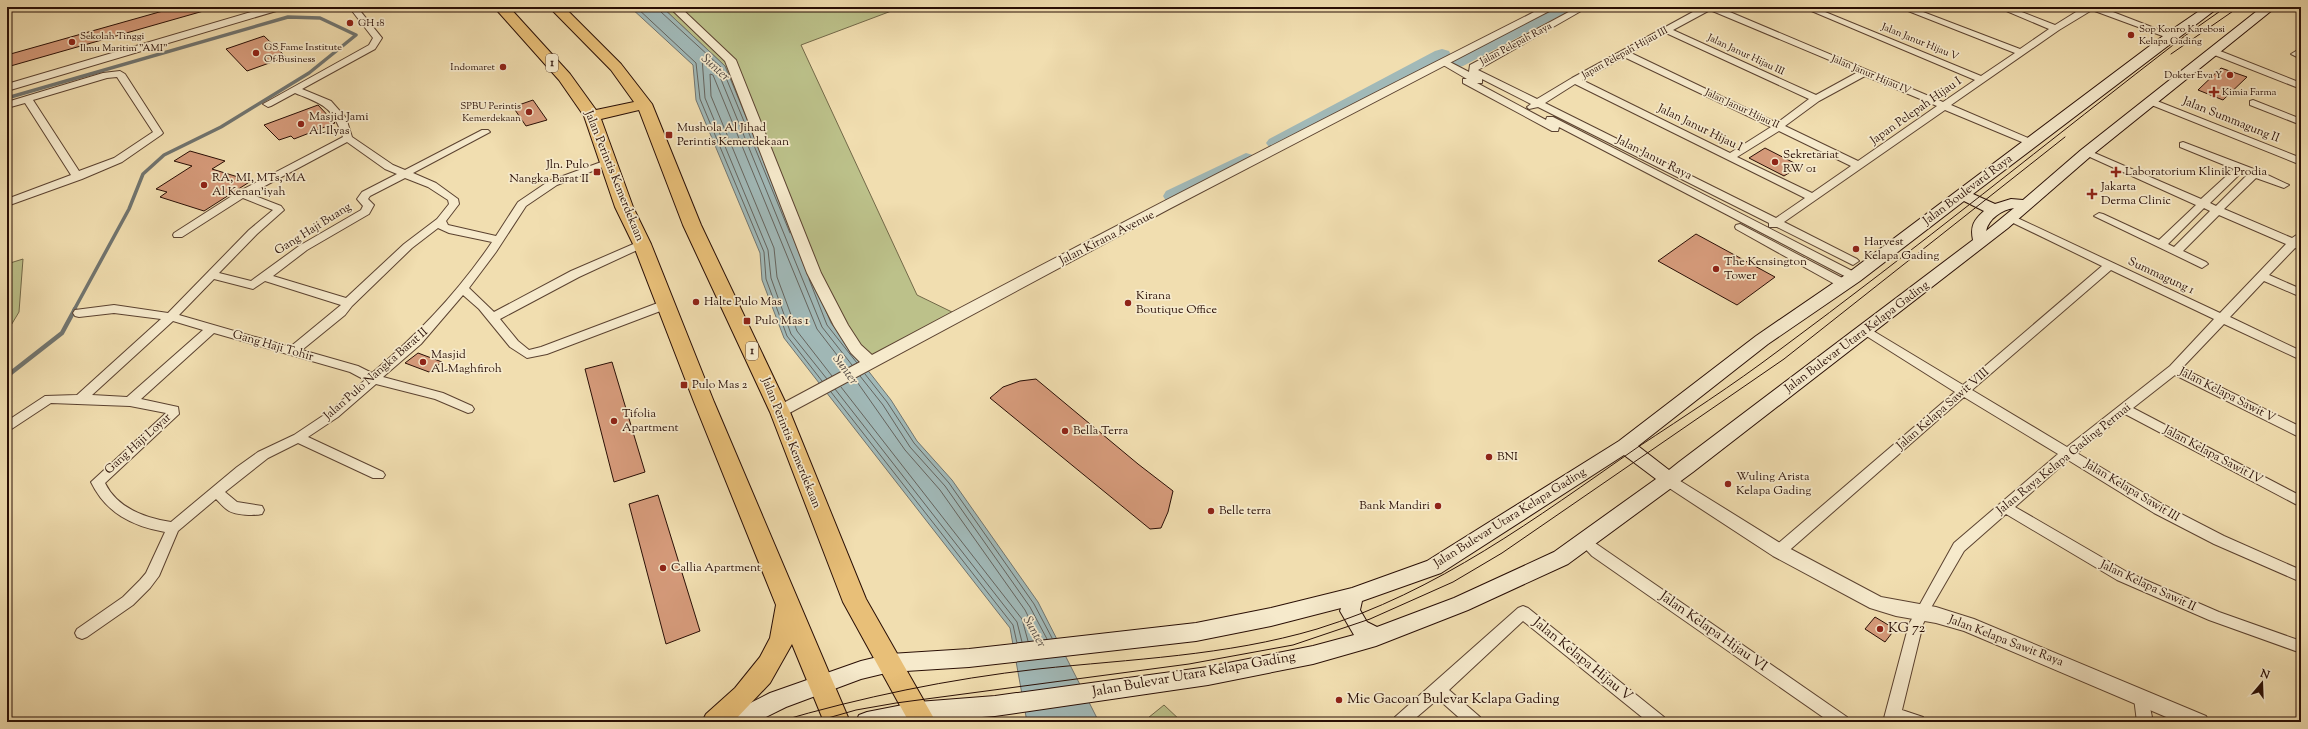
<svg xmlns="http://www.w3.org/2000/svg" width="2308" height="729" font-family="'Sorts Mill Goudy',serif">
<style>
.green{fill:#bcc18a;stroke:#726848}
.water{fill:#a1b9b8;stroke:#717570}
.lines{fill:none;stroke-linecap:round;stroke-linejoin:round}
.shore{stroke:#65645e;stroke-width:1}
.stream-far1{stroke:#717570;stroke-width:3.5}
.stream{stroke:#717570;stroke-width:4.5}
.river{fill:#a1b9b8;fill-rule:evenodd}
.building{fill:#d69b7b;stroke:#290e05}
.minor-casing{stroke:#5b4230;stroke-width:2}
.tertiary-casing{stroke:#5b4230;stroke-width:2}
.secondary-casing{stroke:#290e05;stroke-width:2}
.trunk-casing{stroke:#290e05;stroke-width:2}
.minor{fill:#f6eacc;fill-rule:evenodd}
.tertiary{fill:#f6eacc;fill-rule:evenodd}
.secondary{fill:#f6eacc;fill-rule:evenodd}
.trunk{fill:#e8bf78;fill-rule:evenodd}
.tram{stroke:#290e05;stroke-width:1}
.poi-dot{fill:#8f2418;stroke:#f6eacc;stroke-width:1.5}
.labels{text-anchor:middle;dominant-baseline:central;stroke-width:3.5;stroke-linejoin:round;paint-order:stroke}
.far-poi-label{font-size:10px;fill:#290e05;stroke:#f6eacc;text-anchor:start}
.far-street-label{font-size:10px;fill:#290e05;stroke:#f6eacc}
.shield{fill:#f6eacc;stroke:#665041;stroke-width:1}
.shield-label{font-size:11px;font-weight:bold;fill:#290e05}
.street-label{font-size:12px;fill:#290e05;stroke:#f6eacc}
.poi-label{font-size:12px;fill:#290e05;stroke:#f6eacc;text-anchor:start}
.water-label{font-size:13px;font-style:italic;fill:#534a44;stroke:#f6eacc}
.near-poi-label{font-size:14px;fill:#290e05;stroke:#f6eacc;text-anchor:start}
.near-street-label{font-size:14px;fill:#290e05;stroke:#f6eacc}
</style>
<rect width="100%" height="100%" fill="#f1deb0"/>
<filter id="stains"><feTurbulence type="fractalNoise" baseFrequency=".005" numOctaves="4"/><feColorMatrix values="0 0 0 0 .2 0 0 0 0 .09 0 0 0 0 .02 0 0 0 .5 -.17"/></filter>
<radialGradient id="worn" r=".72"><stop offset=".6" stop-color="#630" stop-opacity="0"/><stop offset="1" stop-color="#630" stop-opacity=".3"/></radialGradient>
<g class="green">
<polygon points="662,7 902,7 801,45 917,295 954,313 867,359 799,244 725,66"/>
<polygon points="23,259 19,312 7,332 7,264"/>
<polygon points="1164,705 1182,722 1143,722"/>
</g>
<polygon class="water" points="630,7 662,7 725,66 831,323 891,400 917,441 952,480 1038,602 1099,722 1027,722 1010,628 784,338 762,280 760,253 696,100 693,65"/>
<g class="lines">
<g class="shore">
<polyline points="636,7 696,63 700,99 764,252 766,279 787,336 822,381"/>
<polyline points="659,7 661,12 722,68 790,233"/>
<polyline points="809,279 827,325 857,363"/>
<polyline points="865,374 887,402 914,443 949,483 1034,604 1052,638"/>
<polyline points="832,376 797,331 777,277 774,248 711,96 710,74 713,75 817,329 847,368"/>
<polyline points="860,376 883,405 910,447 945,486 1030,607 1047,639"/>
<polyline points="827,379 791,334 771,278 768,250 705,98 702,58 718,72 822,327 852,365"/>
<polyline points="855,379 905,450 940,490 1025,610 1040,640"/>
<polyline points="841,387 1022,619 1028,641"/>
<polyline points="835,389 1017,622 1022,642"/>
<polyline points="831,392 1013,625 1017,643"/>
</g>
<polyline class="stream-far1" points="7,98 288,17 320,18 356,35 309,73 221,127 164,155 143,174 129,209 74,310"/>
<polyline class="stream" points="7,376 62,333 75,309"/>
<g class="river">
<polygon points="1549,7 1572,7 1569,11 1463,66 1456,68 1449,66 1447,62 1449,59 1283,147 1276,149 1269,147 1266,143 1269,139 1435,51 1442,49 1449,51 1451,55 1449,58"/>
<polygon points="1246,153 1253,155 1256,159 1253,163 1182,201 1174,202 1166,201 1163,196 1166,191"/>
</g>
</g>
<g class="building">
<polygon points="177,7 206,7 207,10 7,67 7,55"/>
<polygon points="264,36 286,57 247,71 226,49"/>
<polygon points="2221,68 2247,77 2223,100 2198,90"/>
<polygon points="533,100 547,120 526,126 513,107"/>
<polygon points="318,105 335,123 294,139 291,136 279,140 264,125"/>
<polygon points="1765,148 1800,166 1784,176 1749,158"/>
<polygon points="190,151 225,161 212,169 251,181 204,211 160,197 167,192 156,189 192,166 174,161"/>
<polygon points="1696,234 1775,277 1737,305 1658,261"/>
<polygon points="418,353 442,362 429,372 405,363"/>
<polygon points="612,362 645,472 614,482 585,369"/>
<polygon points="1036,379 1138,464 1173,491 1168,512 1161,528 1150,529 990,398 1003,387 1020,381"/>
<polygon points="658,495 700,631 666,644 629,504"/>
<polygon points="1875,617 1895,629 1885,642 1865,629"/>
</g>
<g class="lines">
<g class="minor-casing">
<g id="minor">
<path d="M349,7H357L382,38L375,49L302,89L331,101L346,118L352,137L393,165L405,170L482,130H488L490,132L413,173L436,183L458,199L459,204L446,221L448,225L496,236L518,202L549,181L604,161H612L613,163L557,185L526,206L496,252L469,288L494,312L571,271L638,242H646L647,244L646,246L579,277L500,319L518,341L529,350L541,347L663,301H671L673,304L671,307L547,354L527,358L510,347L479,309L463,295L421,344L383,377L443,393L472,406L474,409L472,412L468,413L435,399L376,384L338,417L308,437L383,472L385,475L383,478H373L298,443L268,458L225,492L237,502L262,506L264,510L262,514C254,516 236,515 229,511C224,508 220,503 216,499L178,531L159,576L150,588L133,605L87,637L82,639L77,637L75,633L77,629L123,597L140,580L146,573L165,532C132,526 106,513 91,482L166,413L130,406L51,403L7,432V421L45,396L77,395L161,319L114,313L79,317L75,316L73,313L75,310L114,305L168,313L249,230L273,210L243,198L182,237H174L173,235L174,233L238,192L343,137C332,106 324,105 295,93L271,106L268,107L263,104L369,45L373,38ZM347,142L385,169L397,174L362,192L357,199L363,206L361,210L299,246L251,281L219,273L257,234L284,210L281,206L250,194ZM405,178L428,187L448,200L449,204L437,219L404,244L346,298L273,276L307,250L369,214L374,205L368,199L370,196ZM438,228L449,233L492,242C459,291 417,335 372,373L358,366L302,350L345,315L352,306L412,248ZM214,279L253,289L265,281L341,305L290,347L179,315ZM173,321L203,330L127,397L92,395ZM214,333L350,372L365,380L330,411L294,435L258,452L237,467L171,522C145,518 117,508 105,483L179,414L178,407L141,399Z"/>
<path d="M1578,7H1588L1478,70L1537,99L1572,78L1702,7H1718L1943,102L1975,80L1802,7H1813L1981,76L2015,53L1898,7H1910L2020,49L2049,29L1997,7H2009L2055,25L2084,7H2100L2175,36L2171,39L2168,38L2092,10L2059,30L1951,105L2035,141V145H2029L1945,110L1784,222L1857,259L1859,261L1853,265L1777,227H1769V223L1538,107L1529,109L1527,107L1531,104L1482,79V83H1477L1546,120L1547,117H1553L1858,274L1860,277L1858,280L1854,281L1559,127L1558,131H1552L1463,83V79H1467L1438,62L1443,59L1446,60L1469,72L1470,65ZM1710,10L1858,72L1816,95L1673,30ZM1666,33L1809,99L1777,123L1631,53ZM1624,57L1771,127L1730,153L1582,80ZM1865,76L1937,106L1858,161L1785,126L1819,101ZM1575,84L1805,198L1776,218L1545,103ZM1779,131L1851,166L1812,193L1737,157Z"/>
<polygon points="2215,49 2301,83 2301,89 2212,54 2211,52"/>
<polygon points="2296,51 2301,53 2301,59 2291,54"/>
<path d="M120,71L125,74L163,133L161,135L122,162L82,179L7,206V199L71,175L25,103L7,108V102L103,73ZM117,77L153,132L114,158L79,171L33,100L107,78Z"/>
<polygon points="2152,99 2301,158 2301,165 2149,104 2149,100"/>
<polygon points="2253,100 2301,119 2301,125 2250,105 2250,101"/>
<path d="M2183,142L2259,171L2289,185L2284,188L2256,178L2224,209L2292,238L2301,232V249L2295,248L2269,275L2301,289V297L2264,281L2230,317L2301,351V360L2224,324L2182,368L2301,427V438L2175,375L2133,408L2301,496V507L2125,414L2077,453L2164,505L2224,536L2301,570V582L2214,544L2154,513L2068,460L2015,507L2127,572L2219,612L2301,641V653L2209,620L2117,580L2006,514L1964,551L1932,606L1923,624L1902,710L1923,717L1926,722H1883L1909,624L1954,543L2058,454L1964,397L1784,555L1779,557L1774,555L1772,551L1774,547L1955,392L1860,332L1862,329H1870L1963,385L2102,266L2007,220L2006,218L2011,215L2220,313L2286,244L2219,215L2183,251L2206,262L2208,264L2202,268L2094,216L2099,213L2103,214L2159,240L2196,205L2081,153L2086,150L2090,151L2201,199L2234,169L2180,147V143ZM2242,172L2248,174L2216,206L2210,203ZM2204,208L2210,211L2174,247L2168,244ZM2111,270L2214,319L2170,366L2067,447L1972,390Z"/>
<polygon points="1740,224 1848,281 1850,284 1844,288 1840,287 1736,229 1735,227 1736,225"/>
<polygon points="1585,536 1847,717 1850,722 1830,722 1592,556 1578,541 1580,537"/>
<polygon points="1523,606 1528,608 1664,717 1667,722 1648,722 1523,621 1449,690 1480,717 1483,722 1464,722 1438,699 1411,722 1392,722 1395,717 1518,608"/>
<polygon points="2142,691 2147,693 2153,722 2137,722 2134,698 2137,693"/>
</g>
</g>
<g class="tertiary-casing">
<g id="tertiary">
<polygon points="268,7 284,7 283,9 7,91 7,84"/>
<path d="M669,7H680L736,60L821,273L848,325L861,345L872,355C1094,236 1319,121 1544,7H1557L1169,209L780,418L774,416L772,412L774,408L860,362L851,353L834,326L807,273L725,61Z"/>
<polygon points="1669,474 1785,546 1881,597 1936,607 1974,619 2206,716 2209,722 2178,722 1964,631 1936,623 1896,616 1870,608 1773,556 1663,484 1661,480 1663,476"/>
</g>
</g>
<g class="secondary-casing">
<path id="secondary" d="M2205,7H2219L1973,194L1995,204L2011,199L2023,200L2081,150L2262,7H2276L2091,156L2008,228L1693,472L1568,564L1468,610L1376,646L1313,664L1208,685L995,716L916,722H856L859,715L867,712L918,702L995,696L1208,667L1313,646L1354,635L1340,611L1341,608L1271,626L1196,641L969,667L890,672L861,679L786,707L756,722H724L727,715L770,693L861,661L890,654L969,649L1196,623L1271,608L1352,588L1427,561L1619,441L1756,336L1848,273L2167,33ZM1964,201L1984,211C1974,220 1970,226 1973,240L1679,462L1669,470L1638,446L1768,344L1860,281ZM2014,208L1986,231C1989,218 2002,210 2014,208ZM1624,455L1656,479L1554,552L1454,598L1377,627L1367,622L1360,610L1362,601L1441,573Z"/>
</g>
<g class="trunk-casing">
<polygon id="trunk" points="494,7 509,7 570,74 596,110 634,102 611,70 549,7 564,7 621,64 652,104 701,225 790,412 866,599 936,722 909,722 843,602 770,412 683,225 639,110 601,119 633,207 651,244 714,402 850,722 824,722 792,644 770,683 733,722 702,722 706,714 735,688 760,657 770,638 776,605 694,402 633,244 615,207 584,116 559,80"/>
</g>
<use href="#minor" class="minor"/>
<use href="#tertiary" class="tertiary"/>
<use href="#secondary" class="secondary"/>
<use href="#trunk" class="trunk"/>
<g class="tram">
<polyline points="2171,54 2239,7"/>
<path d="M777,722C862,697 949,679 1038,669C1131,659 1226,656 1317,629C1437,592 1536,518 1638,447C1685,416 1733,385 1778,351C1916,249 2050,140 2186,35L2226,7"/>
<polyline points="814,722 856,710 896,703 1189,664 1293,645 1370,619 1453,582 1502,553 1784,359 2065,137"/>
</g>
</g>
<g class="poi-dot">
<circle cx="350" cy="23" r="4"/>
<circle cx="2131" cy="35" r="4"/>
<circle cx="72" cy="42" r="4"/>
<circle cx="256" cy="53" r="4"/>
<circle cx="503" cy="67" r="4"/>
<circle cx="2230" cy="75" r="4"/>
<path d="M2212 86h4v4h4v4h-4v4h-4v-4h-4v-4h4z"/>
<circle cx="529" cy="112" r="4"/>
<circle cx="301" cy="124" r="4"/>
<rect x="665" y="131" width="8" height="8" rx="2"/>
<circle cx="1775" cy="162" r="4"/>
<rect x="593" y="168" width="8" height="8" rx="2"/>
<path d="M2114 166h4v4h4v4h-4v4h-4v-4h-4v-4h4z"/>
<circle cx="204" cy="185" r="4"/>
<path d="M2090 188h4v4h4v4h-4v4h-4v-4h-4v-4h4z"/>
<circle cx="1856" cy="249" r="4"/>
<circle cx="1716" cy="269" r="4"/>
<circle cx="696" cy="302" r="4"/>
<circle cx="1128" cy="303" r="4"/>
<rect x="743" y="317" width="8" height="8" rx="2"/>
<circle cx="423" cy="362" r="4"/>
<rect x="680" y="381" width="8" height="8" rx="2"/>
<circle cx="614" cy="421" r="4"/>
<circle cx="1065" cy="431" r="4"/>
<circle cx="1489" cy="457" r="4"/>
<circle cx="1728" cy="484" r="4"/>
<circle cx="1438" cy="506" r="4"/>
<circle cx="1211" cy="511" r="4"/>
<circle cx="663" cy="568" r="4"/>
<circle cx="1880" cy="629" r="4"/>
<circle cx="1339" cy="700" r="4"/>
</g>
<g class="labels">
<g class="far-poi-label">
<text x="358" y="23">GH 18</text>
<text x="2139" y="29">Sop Konro Karebosi<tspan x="2139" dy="12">Kelapa Gading</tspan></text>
<text x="80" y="36">Sekolah Tinggi<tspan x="80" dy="12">Ilmu Maritim "AMI"</tspan></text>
<text x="264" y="47">GS Fame Institute<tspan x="264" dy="12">Of Business</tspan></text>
<text x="495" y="67" text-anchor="end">Indomaret</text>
<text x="2222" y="75" text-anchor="end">Dokter Eva Y</text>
<text x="2222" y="92">Kimia Farma</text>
<text x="521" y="106" text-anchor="end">SPBU Perintis<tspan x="521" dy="12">Kemerdekaan</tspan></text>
</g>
<g class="far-street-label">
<text transform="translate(1920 42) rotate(22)">Jalan Janur Hijau V</text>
<text transform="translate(1516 44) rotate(-28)">Jalan Pelepah Raya</text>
<text transform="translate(1625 53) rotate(-29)">Japan Pelepah Hijau III</text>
<text transform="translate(1746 55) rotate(25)">Jalan Janur Hijau III</text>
<text transform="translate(1871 75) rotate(23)">Jalan Janur Hijau IV</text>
<text transform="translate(1742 109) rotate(25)">Jalan Janur Hijau II</text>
</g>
<g class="shield">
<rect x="546" y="54" width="12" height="18" rx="3"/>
<rect x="746" y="342" width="12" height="18" rx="3"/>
</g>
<g class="shield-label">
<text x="552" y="63">1</text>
<text x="752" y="351">1</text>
</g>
<g class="street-label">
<text transform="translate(1916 111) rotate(-35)">Japan Pelepah Hijau I</text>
<text transform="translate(2231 120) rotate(22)">Jalan Summagung II</text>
<text transform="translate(1700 128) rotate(26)">Jalan Janur Hijau I</text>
<text transform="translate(1654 158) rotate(27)">Jalan Janur Raya</text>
<text transform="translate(614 176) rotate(68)">Jalan Perintis Kemerdekaan</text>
<text transform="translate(1968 190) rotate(-37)">Jalan Boulevard Raya</text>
<text transform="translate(313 229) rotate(-32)">Gang Haji Buang</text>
<text transform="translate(1107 238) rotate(-27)">Jalan Kirana Avenue</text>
<text transform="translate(2161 276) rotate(25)">Summagung 1</text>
<text transform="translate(1857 337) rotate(-37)">Jalan Bulevar Utara Kelapa Gading</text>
<text transform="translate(273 346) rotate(16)">Gang Haji Tohir</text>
<text transform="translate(376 374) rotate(-41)">Jalan Pulo Nangka Barat II</text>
<text transform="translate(2227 395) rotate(27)">Jalan Kelapa Sawit V</text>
<text transform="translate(1943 409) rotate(-41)">Jalan Kelapa Sawit VIII</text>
<text transform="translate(791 443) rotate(68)">Jalan Perintis Kemerdekaan</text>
<text transform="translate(138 444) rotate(-42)">Gang Haji Loyar</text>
<text transform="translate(2213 455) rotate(28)">Jalan Kelapa Sawit IV</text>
<text transform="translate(2064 459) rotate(-39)">Jalan Raya Kelapa Gading Permai</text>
<text transform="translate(2132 491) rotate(31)">Jalan Kelapa Sawit III</text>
<text transform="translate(1510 518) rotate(-32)">Jalan Bulevar Utara Kelapa Gading</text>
<text transform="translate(2148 586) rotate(25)">Jalan Kelapa Sawit II</text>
<text transform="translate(2006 641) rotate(21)">Jalan Kelapa Sawit Raya</text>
</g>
<g class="poi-label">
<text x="309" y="117">Masjid Jami<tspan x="309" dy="14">Al-Ilyas</tspan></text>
<text x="677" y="128">Mushola Al Jihad<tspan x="677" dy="14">Perintis Kemerdekaan</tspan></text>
<text x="1783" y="155">Sekretariat<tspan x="1783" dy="14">RW 01</tspan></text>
<text x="589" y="165" text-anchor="end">Jln. Pulo<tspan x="589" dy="14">Nangka Barat II</tspan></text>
<text x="2125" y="172">Laboratorium Klinik Prodia</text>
<text x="212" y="178">RA, MI, MTs, MA<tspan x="212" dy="14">Al Kenan'iyah</tspan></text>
<text x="2101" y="187">Jakarta<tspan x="2101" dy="14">Derma Clinic</tspan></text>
<text x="1864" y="242">Harvest<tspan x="1864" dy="14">Kelapa Gading</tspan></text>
<text x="1724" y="262">The Kensington<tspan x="1724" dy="14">Tower</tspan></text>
<text x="1136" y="296">Kirana<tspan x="1136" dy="14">Boutique Office</tspan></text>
<text x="704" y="302">Halte Pulo Mas</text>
<text x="755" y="321">Pulo Mas 1</text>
<text x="431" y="355">Masjid<tspan x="431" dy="14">Al-Maghfiroh</tspan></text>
<text x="692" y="385">Pulo Mas 2</text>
<text x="622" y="414">Tifolia<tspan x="622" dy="14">Apartment</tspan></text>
<text x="1073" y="431">Bella Terra</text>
<text x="1497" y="457">BNI</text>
<text x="1736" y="477">Wuling Arista<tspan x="1736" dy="14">Kelapa Gading</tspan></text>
<text x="1430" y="506" text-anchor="end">Bank Mandiri</text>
<text x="1219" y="511">Belle terra</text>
<text x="671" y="568">Callia Apartment</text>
</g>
<g class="water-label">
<text transform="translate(715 68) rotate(42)">Sunter</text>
<text transform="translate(845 370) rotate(54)">Sunter</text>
<text transform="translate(1034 632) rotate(61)">Sunter</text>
</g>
<g class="near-poi-label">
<text x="1888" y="629">KG 72</text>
<text x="1347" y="700">Mie Gacoan Bulevar Kelapa Gading</text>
</g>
<g class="near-street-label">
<text transform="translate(1713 632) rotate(35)">Jalan Kelapa Hijau VI</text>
<text transform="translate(1582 660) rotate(39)">Jalan Kelapa Hijau V</text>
<text transform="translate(1194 675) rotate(-10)">Jalan Bulevar Utara Kelapa Gading</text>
</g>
</g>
<rect width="2308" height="729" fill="none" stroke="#f1deb0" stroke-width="24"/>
<rect x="8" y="8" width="2292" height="713" fill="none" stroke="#290e05" stroke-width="2"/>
<rect x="12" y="12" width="2284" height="705" fill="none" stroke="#290e05"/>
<g transform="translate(2262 683) rotate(19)" stroke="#f6eacc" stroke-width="3" paint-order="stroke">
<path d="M0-3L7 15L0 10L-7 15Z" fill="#290e05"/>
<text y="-6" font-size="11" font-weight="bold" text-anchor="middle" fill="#290e05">N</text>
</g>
<rect width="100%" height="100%" filter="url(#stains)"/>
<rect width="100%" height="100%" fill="url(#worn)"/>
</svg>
